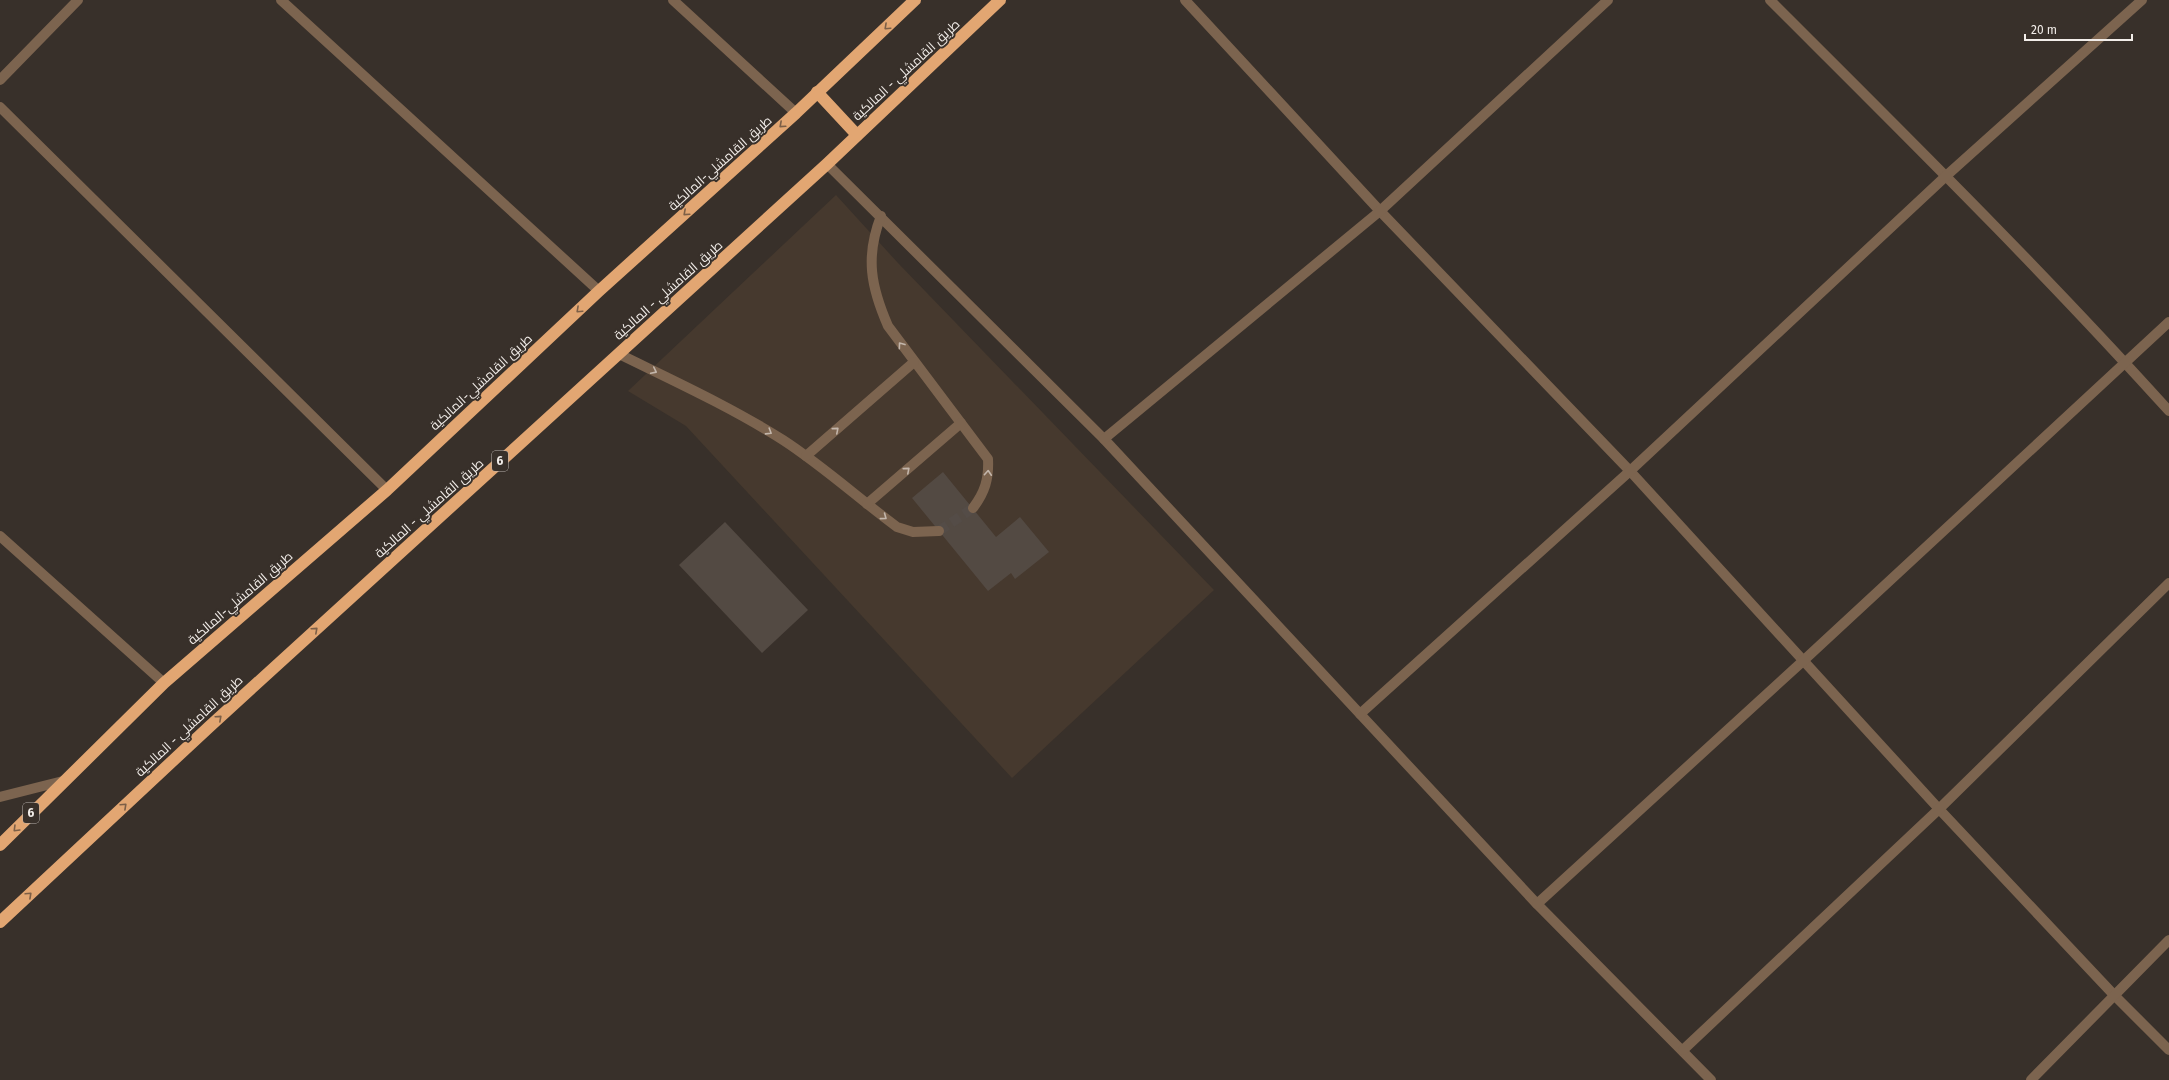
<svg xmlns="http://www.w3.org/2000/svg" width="2169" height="1080" font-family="'Fira Sans',Cairo,sans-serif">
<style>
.built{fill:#46392e}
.building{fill:#534a43}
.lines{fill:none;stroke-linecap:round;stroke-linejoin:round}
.minor-tunnel{stroke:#544c47;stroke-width:10;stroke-dasharray:10 5;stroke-linecap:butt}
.minor{stroke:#7c644f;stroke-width:10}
.highway{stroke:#e2a672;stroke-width:12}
.oneway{stroke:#7c5f47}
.oneway2{stroke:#c3b6ab}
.labels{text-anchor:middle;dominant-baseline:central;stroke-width:4;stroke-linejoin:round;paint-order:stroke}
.shield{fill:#38302a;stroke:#bab4b0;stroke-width:1}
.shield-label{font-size:12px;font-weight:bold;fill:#f2ede9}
.street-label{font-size:13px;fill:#f2ede9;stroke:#38302a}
</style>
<rect width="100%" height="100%" fill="#38302a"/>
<polygon class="built" points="836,195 898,263 1214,590 1012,778 686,426 628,391"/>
<g class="building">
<polygon points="943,472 996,537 1020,517 1049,552 1015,579 1011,573 988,591 912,498"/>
<polygon points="725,522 808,610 762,653 679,565"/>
</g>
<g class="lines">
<polyline class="minor-tunnel" points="939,531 973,508"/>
<g class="minor">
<polyline points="281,0 599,291"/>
<polyline points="673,0 796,113"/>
<polyline points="1185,0 1380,211 1630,471 1939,809 2114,995 2169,1050"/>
<path d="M1770,0C1905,135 2041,269 2169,411"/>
<polyline points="0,80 78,0"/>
<polyline points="0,107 387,490"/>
<polyline points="827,164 1104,439 1537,904 1711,1080"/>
<path d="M881,216C865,257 871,287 888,326L988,459C989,479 985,492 973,508"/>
<path d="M619,354C674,381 731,407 783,440C823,466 858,498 897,527L913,532L939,531"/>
<polyline points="1104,439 1380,211 1608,0"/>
<polyline points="806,456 914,362"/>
<polyline points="867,504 961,423"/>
<polyline points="0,536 164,683"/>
<polyline points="1360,714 1630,471 1946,176 2142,0"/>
<polyline points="0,797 63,781"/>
<polyline points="1537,904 1803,661 2169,322"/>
<polyline points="1683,1050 1939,809 2169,583"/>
<polyline points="2031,1080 2169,940"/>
</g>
<g class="highway">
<polyline points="817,92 857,135"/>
<polyline points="0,845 164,683 387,490 599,291 796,113 915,0"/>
<polyline points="0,922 209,727 827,164 1000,0"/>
</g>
</g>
<defs><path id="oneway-chevron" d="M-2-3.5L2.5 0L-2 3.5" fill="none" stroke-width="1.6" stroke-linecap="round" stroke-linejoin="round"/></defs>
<g class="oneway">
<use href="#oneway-chevron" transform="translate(887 27) rotate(137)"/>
<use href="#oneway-chevron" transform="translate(782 125) rotate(138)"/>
<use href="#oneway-chevron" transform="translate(686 213) rotate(138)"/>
<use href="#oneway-chevron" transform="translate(579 310) rotate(137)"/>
<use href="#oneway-chevron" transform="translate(315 630) rotate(-42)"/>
<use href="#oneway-chevron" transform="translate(219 718) rotate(-42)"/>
<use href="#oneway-chevron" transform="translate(124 806) rotate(-43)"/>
<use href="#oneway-chevron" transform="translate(16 829) rotate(135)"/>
<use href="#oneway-chevron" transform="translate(29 895) rotate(-43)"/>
</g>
<g class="oneway2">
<use href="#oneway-chevron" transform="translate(901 345) rotate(-126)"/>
<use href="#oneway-chevron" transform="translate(654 371) rotate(26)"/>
<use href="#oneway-chevron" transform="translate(836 430) rotate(-41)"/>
<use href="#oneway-chevron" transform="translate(769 432) rotate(32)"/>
<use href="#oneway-chevron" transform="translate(907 470) rotate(-41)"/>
<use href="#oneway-chevron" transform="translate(988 473) rotate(-86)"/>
<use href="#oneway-chevron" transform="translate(884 517) rotate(37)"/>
</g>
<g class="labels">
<g class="shield">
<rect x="492" y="451" width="16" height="20" rx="3"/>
<rect x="23" y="803" width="16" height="20" rx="3"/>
</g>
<g class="shield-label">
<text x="500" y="461">6</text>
<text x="31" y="813">6</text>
</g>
<g class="street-label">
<text transform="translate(906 70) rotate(-43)">طريق القامشلي - المالكية</text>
<text transform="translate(720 163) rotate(-42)">طريق القامشلي-المالكية</text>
<text transform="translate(668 290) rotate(-42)">طريق القامشلي - المالكية</text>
<text transform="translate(481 382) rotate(-43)">طريق القامشلي-المالكية</text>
<text transform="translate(429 508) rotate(-42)">طريق القامشلي - المالكية</text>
<text transform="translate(240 598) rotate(-41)">طريق القامشلي-المالكية</text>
<text transform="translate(189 726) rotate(-43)">طريق القامشلي - المالكية</text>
</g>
</g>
<path d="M2025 34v6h107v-6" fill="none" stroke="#f2ede9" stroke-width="2"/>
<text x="2031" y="34" font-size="12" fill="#f2ede9" stroke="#38302a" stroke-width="3" paint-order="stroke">20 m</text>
</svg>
